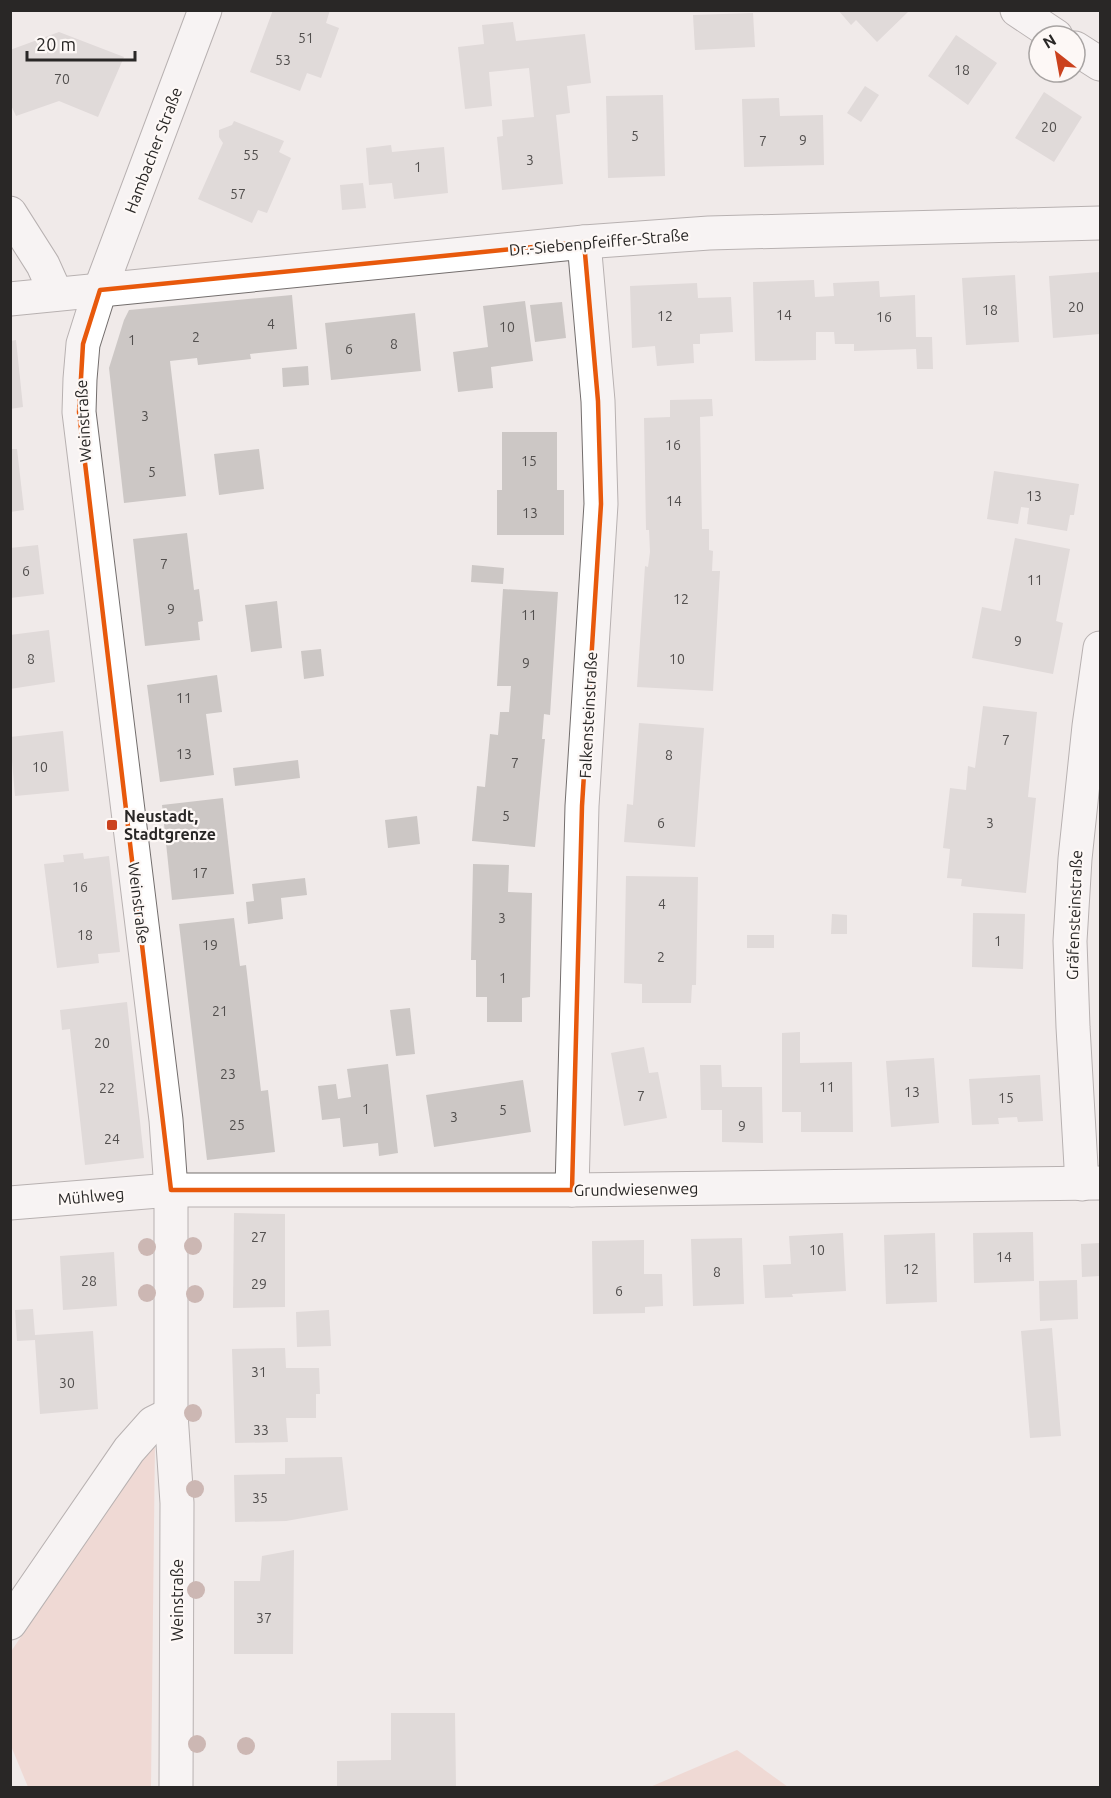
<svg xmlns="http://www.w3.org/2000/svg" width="1111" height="1798" font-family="Ubuntu,sans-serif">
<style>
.green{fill:#edc6bb}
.building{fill:#ccc7c5}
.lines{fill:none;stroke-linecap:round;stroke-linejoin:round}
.minor-casing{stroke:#736e6d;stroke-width:35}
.minor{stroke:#fff;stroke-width:33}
.tree{fill:#a07b72}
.marked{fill:none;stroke:#e8590c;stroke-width:4.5;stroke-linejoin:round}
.poi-dot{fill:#cb421e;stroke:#fdf8f6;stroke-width:2}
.labels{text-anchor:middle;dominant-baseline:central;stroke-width:4.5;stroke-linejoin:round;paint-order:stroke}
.number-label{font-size:14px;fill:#524f4e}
.street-label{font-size:16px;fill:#292726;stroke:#fdf8f6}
.poi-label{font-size:16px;font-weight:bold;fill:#292726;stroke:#fdf8f6;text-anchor:start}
</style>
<rect width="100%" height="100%" fill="#f0eae9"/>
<g class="green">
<polygon points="155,1439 151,1787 28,1787 11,1746 10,1653"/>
<polygon points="737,1750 788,1787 650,1787"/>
</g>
<g class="building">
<polygon points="273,10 330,10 326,23 339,28 321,78 307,73 300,91 250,72"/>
<polygon points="838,10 906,10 908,12 877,42 856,20 851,25"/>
<polygon points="753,13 755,47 695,50 693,15"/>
<polygon points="513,22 516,41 585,34 591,83 567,86 570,113 556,115 563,184 502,190 497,137 503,136 502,120 534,117 529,68 489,72 492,106 465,109 458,47 484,44 482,25"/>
<polygon points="59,32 124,57 98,117 59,101 16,116 10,103 10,50"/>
<polygon points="956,35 997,63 968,105 928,76"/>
<polygon points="865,86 879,95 861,122 847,113"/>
<polygon points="1044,92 1082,117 1054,162 1015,138"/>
<polygon points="663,95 665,176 608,178 606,96"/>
<polygon points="779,98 780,116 823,115 824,165 744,167 742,99"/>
<polygon points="234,121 284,141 279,152 291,158 267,213 258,210 252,223 198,199 223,143 219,137 219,130 232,125"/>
<polygon points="391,145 392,152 444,147 448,193 394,199 392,183 369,185 366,148"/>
<polygon points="363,183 366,208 342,210 340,185"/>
<polygon points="1100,272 1100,334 1053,338 1049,276"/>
<polygon points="1015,275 1019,342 966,345 962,278"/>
<polygon points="814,280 815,297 834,296 833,283 879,281 880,297 915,295 916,337 932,337 933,369 917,369 916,349 854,351 854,344 835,344 834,332 816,332 816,360 755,361 753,282"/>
<polygon points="697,283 698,298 731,297 733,332 700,334 700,344 693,344 694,363 657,366 655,346 632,348 630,286"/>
<polygon points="292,295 297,349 250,354 251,359 198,365 197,358 170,361 186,496 124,503 109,368 124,320 129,310"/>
<polygon points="525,301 533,361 491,367 493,388 458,392 453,352 488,347 483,306"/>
<polygon points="562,302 566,338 535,342 530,305"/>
<polygon points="415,313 421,371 331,380 325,323"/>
<polygon points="16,340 23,407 10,409 10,341"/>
<polygon points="308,366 309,385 283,387 282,368"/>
<polygon points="712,399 713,416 700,417 702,529 709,529 709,550 713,551 712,571 720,571 713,691 637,687 645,566 648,567 650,552 649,530 646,530 644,418 670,417 670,400"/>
<polygon points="502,432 557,432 557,490 564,490 564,535 497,535 497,490 502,490"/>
<polygon points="10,449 17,449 24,510 10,512"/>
<polygon points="259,449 264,489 219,495 214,454"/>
<polygon points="994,471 1079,484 1074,515 1070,515 1067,531 1027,524 1029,508 1021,507 1018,524 987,519"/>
<polygon points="187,533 194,590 199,589 203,621 198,622 200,640 145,646 133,539"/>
<polygon points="1015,538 1070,549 1056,621 1063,623 1053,674 972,658 982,607 1001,611"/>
<polygon points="38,545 44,594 10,598 10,548"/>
<polygon points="472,565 504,568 503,584 471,582"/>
<polygon points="503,589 558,592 550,715 544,714 542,739 545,739 535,847 472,841 477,786 485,787 490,734 498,735 500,712 509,712 511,686 497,686"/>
<polygon points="277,601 282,648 251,652 245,605"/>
<polygon points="49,630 55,682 10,689 10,635"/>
<polygon points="321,649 324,676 304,679 301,651"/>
<polygon points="217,675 222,712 206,714 214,775 160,782 147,685"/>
<polygon points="983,706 1037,712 1028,797 1036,798 1026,893 961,886 962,879 947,878 950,849 943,848 950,788 966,790 968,766 975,768"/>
<polygon points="639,723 704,728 695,847 624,842 627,804 633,805"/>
<polygon points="63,731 69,791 15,796 10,737"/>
<polygon points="298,760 300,778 235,786 233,768"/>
<polygon points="223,798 234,894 172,900 162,805"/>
<polygon points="417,816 420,844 388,848 385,820"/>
<polygon points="83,853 84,859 109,856 120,952 98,954 99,963 57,968 44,864 64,862 63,855"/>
<polygon points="473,864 509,865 508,892 532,893 530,997 522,998 522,1022 487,1022 487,997 476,997 476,960 471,960"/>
<polygon points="626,876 698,877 696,985 692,985 691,1003 642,1003 642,984 624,983"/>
<polygon points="305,878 307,895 281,898 283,919 248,924 246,902 254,901 252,884"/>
<polygon points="973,913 1025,914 1023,969 972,967"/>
<polygon points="832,914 847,915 847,934 831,934"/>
<polygon points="234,918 240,966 246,965 261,1091 268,1090 275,1152 207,1160 179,924"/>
<rect x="747" y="935" width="27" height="13"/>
<polygon points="127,1002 144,1158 85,1165 70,1029 62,1030 60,1010"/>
<polygon points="410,1008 415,1054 396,1056 390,1010"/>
<polygon points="800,1032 800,1063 852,1062 853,1132 801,1132 801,1112 782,1112 782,1033"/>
<polygon points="644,1047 649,1073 658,1072 667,1118 624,1126 611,1053"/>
<polygon points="934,1058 939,1123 891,1127 886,1061"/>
<polygon points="388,1064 398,1153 379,1156 378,1143 343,1147 340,1118 322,1120 318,1086 336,1084 338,1099 351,1097 347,1069"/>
<polygon points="700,1065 721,1065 722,1087 762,1087 763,1143 722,1142 722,1110 701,1110"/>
<polygon points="1040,1075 1043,1121 1018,1122 1017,1117 998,1118 999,1124 972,1125 969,1079"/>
<polygon points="523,1080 531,1132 434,1147 426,1095"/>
<polygon points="234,1213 285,1214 285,1307 233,1308"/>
<polygon points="1033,1232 1034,1281 974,1283 973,1233"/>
<polygon points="843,1233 846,1291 792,1294 793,1297 765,1298 763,1265 791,1264 789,1236"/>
<polygon points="935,1233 937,1302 886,1304 884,1235"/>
<polygon points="742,1238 744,1304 693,1306 691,1239"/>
<polygon points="644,1240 644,1274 662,1274 663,1306 645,1307 645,1313 593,1314 592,1241"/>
<polygon points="1100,1243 1100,1276 1082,1277 1081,1244"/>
<polygon points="114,1252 117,1306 63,1310 60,1256"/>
<polygon points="1077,1280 1078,1319 1040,1321 1039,1281"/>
<polygon points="33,1309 35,1335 93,1331 98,1409 40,1414 35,1340 17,1341 15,1310"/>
<polygon points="329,1310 331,1346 297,1347 296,1312"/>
<polygon points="1052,1328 1061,1436 1030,1438 1021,1331"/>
<polygon points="285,1348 286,1368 319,1368 320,1394 316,1394 316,1418 286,1418 288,1442 235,1443 232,1349"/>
<polygon points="342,1457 348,1510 286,1521 235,1522 234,1475 285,1474 285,1458"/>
<polygon points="294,1550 293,1654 234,1654 234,1581 260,1581 262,1556"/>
<polygon points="391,1713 455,1713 456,1788 337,1788 337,1761 391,1760"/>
</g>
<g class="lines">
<g class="minor-casing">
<g id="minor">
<polyline points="1017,10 1056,36"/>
<polyline points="1075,48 1100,64"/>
<polyline points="10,213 43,265 56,294"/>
<polyline points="10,299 584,242 709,233 1100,223"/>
<polyline points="1082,1184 1073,1027 1070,941 1075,859 1089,726 1100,648"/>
<polyline points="572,1190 582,806 601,504 598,401 584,242"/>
<polyline points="10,1203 171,1190 572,1190 1100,1183"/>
<polyline points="10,1623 129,1450 153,1423 171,1414"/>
<polyline points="176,1788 177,1503 171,1414 171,1190 166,1120 79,412 80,379 83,344 100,290 205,10"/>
</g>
</g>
<use href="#minor" class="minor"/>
</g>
<g class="tree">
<circle cx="193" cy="1246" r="9"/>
<circle cx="147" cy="1247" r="9"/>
<circle cx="147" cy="1293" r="9"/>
<circle cx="195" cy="1294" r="9"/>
<circle cx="193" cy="1413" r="9"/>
<circle cx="195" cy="1489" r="9"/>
<circle cx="196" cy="1590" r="9"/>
<circle cx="197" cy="1744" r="9"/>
<circle cx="246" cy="1746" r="9"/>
</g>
<path d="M0 0H1111V1798H0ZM584,242L598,401L601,504L582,806L572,1190H171L79,412L83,344L100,290Z" fill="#f0eae9" fill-opacity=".55" fill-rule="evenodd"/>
<path class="marked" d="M584,242L598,401L601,504L582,806L572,1190H171L79,412L83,344L100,290Z"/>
<rect class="poi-dot" x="106" y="819" width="12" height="12" rx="3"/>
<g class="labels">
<g class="number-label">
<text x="306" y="38">51</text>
<text x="283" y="60">53</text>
<text x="962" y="70">18</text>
<text x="62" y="79">70</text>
<text x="1049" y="127">20</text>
<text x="635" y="136">5</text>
<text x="803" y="140">9</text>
<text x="763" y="141">7</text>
<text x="251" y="155">55</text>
<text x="530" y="160">3</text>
<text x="418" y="167">1</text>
<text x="238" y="194">57</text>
<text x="1076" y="307">20</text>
<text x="990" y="310">18</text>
<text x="784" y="315">14</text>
<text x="665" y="316">12</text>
<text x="884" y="317">16</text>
<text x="271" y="324">4</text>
<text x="507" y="327">10</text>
<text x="196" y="337">2</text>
<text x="132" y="340">1</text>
<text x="394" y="344">8</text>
<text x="349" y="349">6</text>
<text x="145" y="416">3</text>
<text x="673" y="445">16</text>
<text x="529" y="461">15</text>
<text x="152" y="472">5</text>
<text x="1034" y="496">13</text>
<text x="674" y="501">14</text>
<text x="530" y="513">13</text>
<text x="164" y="564">7</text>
<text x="26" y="571">6</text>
<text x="1035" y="580">11</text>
<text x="681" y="599">12</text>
<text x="171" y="609">9</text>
<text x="529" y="615">11</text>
<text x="1018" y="641">9</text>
<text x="31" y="659">8</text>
<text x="677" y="659">10</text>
<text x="526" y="663">9</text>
<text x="184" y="698">11</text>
<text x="1006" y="740">7</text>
<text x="184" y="754">13</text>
<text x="669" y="755">8</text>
<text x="515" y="763">7</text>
<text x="40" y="767">10</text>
<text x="506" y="816">5</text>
<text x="661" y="823">6</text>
<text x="990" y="823">3</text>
<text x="200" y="873">17</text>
<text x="80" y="887">16</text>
<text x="662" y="904">4</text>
<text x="502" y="918">3</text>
<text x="85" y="935">18</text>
<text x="998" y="941">1</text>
<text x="210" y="945">19</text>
<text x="661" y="957">2</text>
<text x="503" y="978">1</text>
<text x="220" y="1011">21</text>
<text x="102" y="1043">20</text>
<text x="228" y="1074">23</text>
<text x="827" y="1087">11</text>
<text x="107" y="1088">22</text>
<text x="912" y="1092">13</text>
<text x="641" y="1096">7</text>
<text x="1006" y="1098">15</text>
<text x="366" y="1109">1</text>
<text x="503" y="1110">5</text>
<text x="454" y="1117">3</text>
<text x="237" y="1125">25</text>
<text x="742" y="1126">9</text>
<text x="112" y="1139">24</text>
<text x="259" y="1237">27</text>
<text x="817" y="1250">10</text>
<text x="1004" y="1257">14</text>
<text x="911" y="1269">12</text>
<text x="717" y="1272">8</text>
<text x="89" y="1281">28</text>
<text x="259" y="1284">29</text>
<text x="619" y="1291">6</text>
<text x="259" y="1372">31</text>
<text x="67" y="1383">30</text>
<text x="261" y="1430">33</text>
<text x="260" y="1498">35</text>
<text x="264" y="1618">37</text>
</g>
<g class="street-label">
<text transform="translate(153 150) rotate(-69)">Hambacher Straße</text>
<text transform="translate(599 242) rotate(-5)">Dr.-Siebenpfeiffer-Straße</text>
<text transform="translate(83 421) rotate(-93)">Weinstraße</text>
<text transform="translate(588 715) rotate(-87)">Falkensteinstraße</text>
<text transform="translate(139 903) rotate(83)">Weinstraße</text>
<text transform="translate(1074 915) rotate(-88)">Gräfensteinstraße</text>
<text transform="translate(636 1189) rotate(-1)">Grundwiesenweg</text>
<text transform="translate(91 1196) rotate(-5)">Mühlweg</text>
<text transform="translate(177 1600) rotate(-90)">Weinstraße</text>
</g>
<g class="poi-label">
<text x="124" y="816">Neustadt,<tspan x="124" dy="18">Stadtgrenze</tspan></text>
</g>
</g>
<rect width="1111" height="1798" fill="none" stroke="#292726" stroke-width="24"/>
<g transform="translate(1057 54) rotate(329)"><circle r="28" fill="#fdf8f6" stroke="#a8a4a3" stroke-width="1.5"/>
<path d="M0-4.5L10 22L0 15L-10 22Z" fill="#cb421e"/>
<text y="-9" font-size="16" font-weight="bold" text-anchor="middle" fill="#292726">N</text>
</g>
<path d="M27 51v9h108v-9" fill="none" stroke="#292726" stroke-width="3"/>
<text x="36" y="51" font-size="18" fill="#292726" stroke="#fdf8f6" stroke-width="4.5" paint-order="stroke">20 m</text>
</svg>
